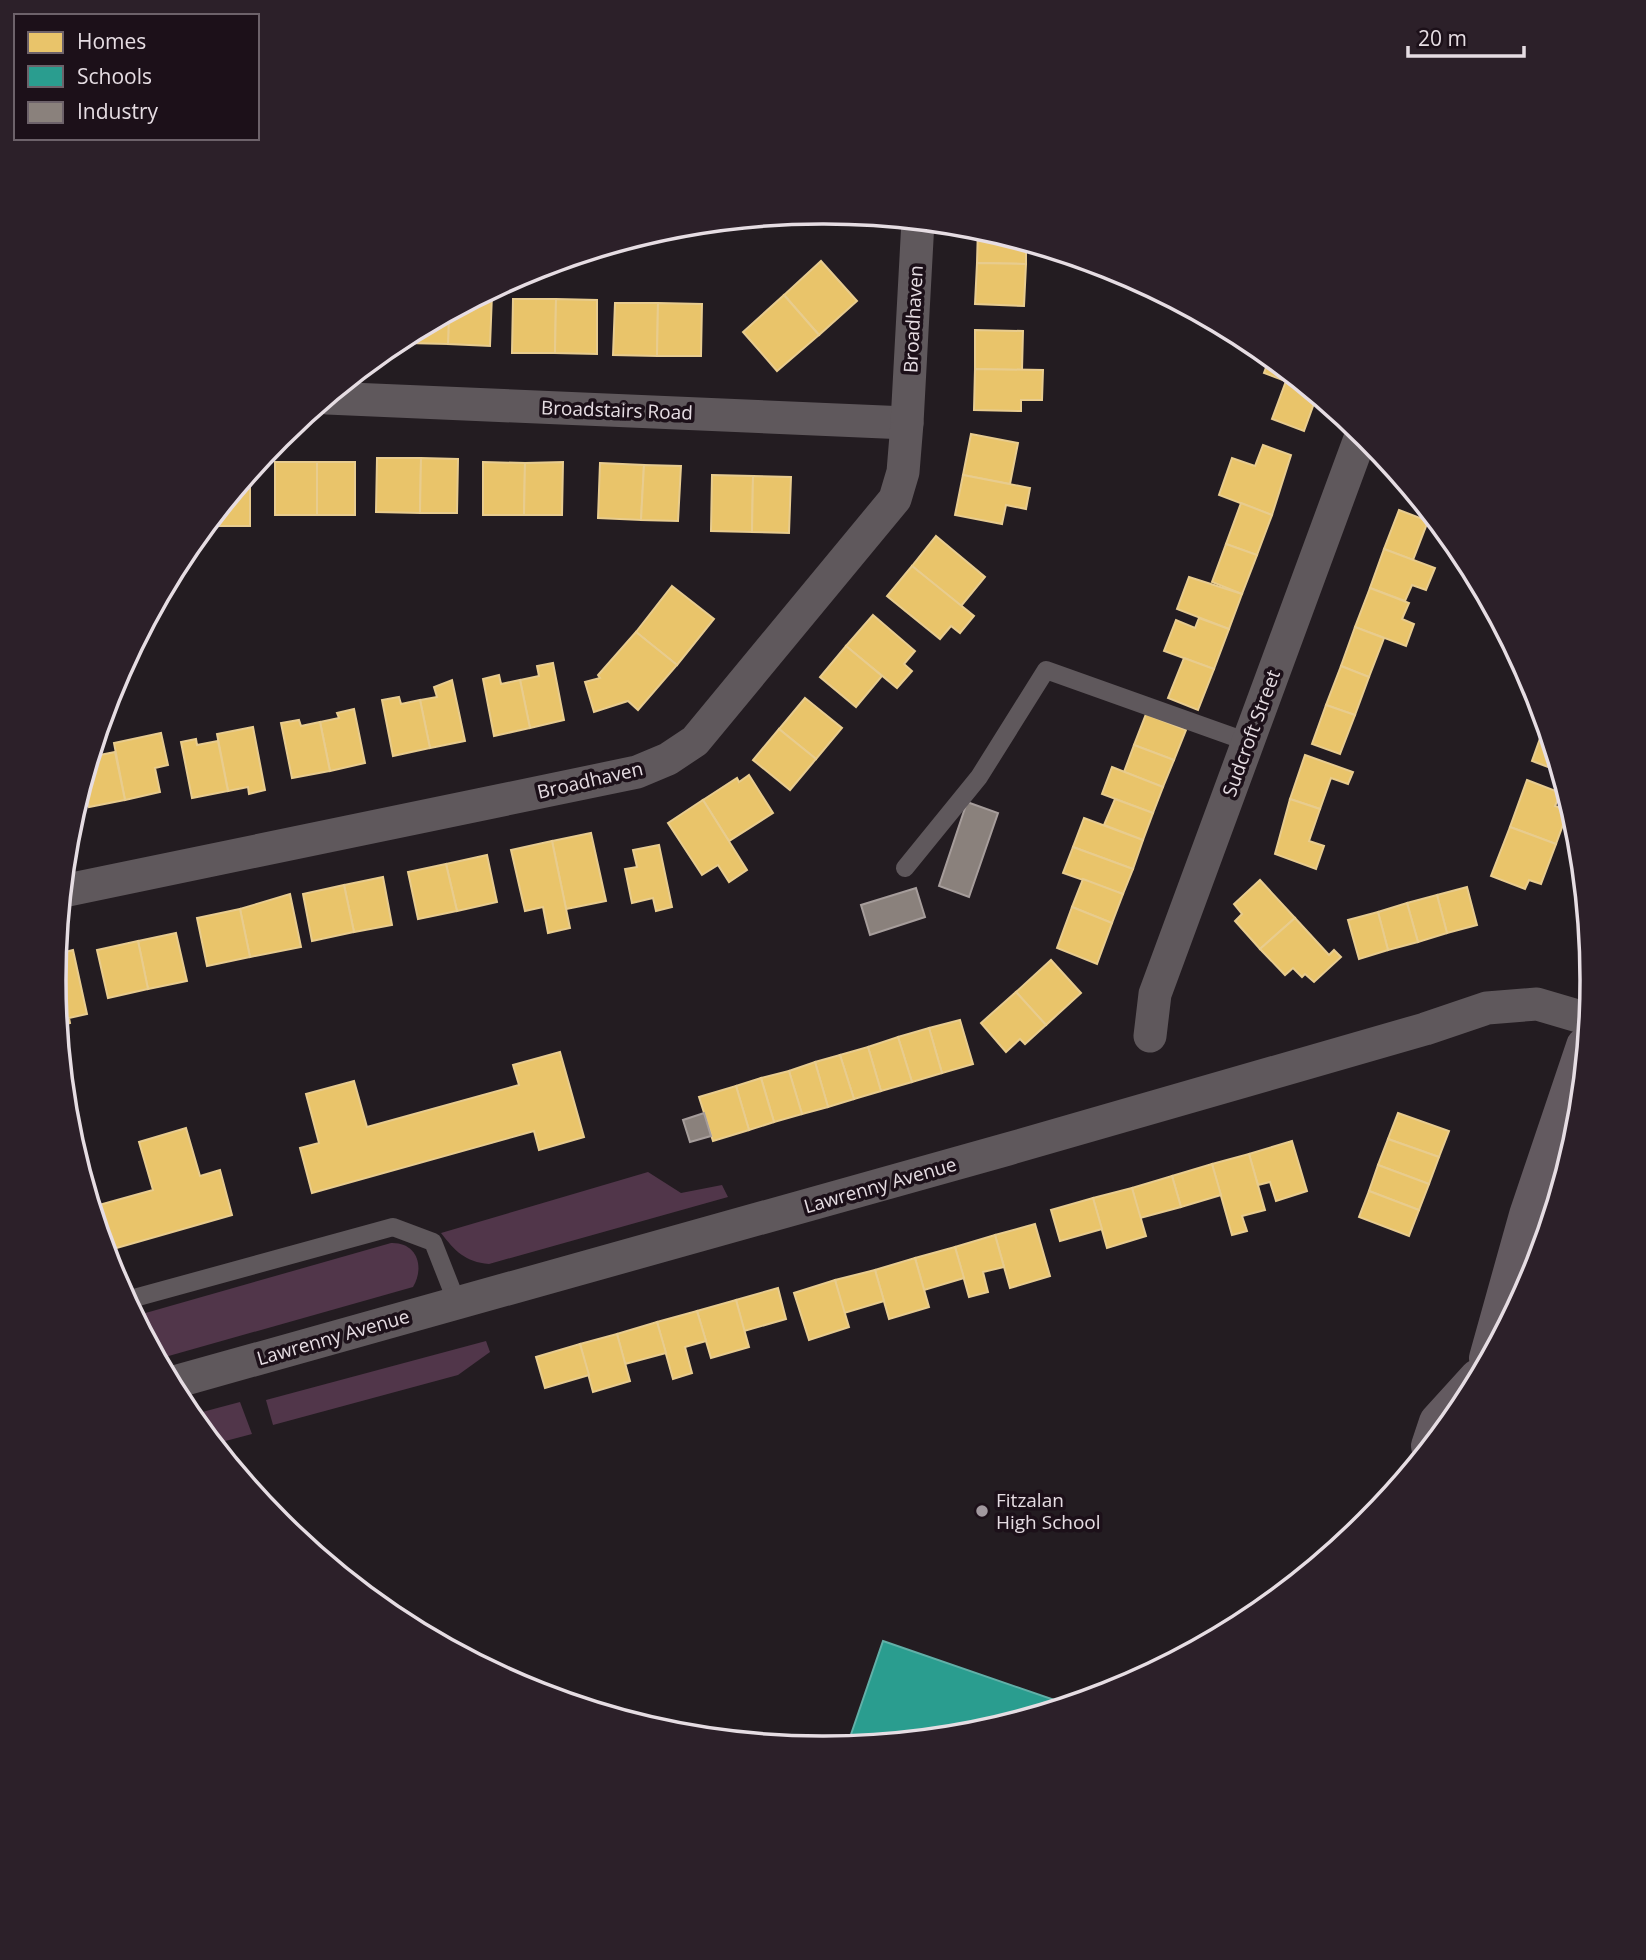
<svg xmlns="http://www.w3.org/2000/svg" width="1646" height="1960" font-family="'Open Sans',sans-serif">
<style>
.grass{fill:#51364a}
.homes{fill:#e9c46a;stroke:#e8cc8e;stroke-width:2}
.schools{fill:#2a9d8f;stroke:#62b0a8;stroke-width:2}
.industry{fill:#8a817c;stroke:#a69d9b;stroke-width:2}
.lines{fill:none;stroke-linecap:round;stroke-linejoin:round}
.service{stroke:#5f585c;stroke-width:18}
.minor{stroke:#5f585c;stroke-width:33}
.secondary{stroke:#635a60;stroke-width:38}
.poi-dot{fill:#a2999f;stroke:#1c1019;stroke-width:2.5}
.labels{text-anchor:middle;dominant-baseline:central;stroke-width:7;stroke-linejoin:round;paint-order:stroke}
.street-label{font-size:19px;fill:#e6dde3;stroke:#1c1019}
.poi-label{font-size:19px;fill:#e6dde3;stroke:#1c1019;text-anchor:start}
.rim{fill:none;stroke:#e6dde3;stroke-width:3.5}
</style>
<rect width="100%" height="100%" fill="#231c21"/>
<g class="grass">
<path d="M648,1172L681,1193L722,1185L728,1197L489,1264C465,1262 455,1251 441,1233Z"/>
<path d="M391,1243C417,1242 425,1267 413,1287L158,1359L135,1316Z"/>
<polygon points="486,1341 490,1352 458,1375 273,1425 266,1400"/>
<polygon points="240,1402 252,1434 214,1444 191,1415"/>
</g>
<g class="homes">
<polygon points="978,227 1026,242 1026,264 977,263"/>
<polygon points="821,261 857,301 819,335 784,295"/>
<polygon points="977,263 1026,264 1024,306 975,304"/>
<polygon points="485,293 492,294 490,346 448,344 449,312"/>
<polygon points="784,295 819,335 777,371 743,332"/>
<polygon points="513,299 556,299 555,353 512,353"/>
<polygon points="556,299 597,300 597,354 555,353"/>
<polygon points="615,303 658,303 657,356 613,355"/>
<polygon points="658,303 702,304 701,356 657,356"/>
<polygon points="449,312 448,344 407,343 408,335"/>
<polygon points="975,330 1023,331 1022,370 975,369"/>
<polygon points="1270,357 1309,390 1264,373"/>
<polygon points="975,369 1043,370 1042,400 1021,400 1021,411 974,410"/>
<polygon points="1286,381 1317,395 1304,431 1272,419"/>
<polygon points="971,434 1018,443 1010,484 963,475"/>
<polygon points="1263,445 1291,455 1272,515 1219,495 1232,458 1255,466"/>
<polygon points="377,458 421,458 420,513 376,512"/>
<polygon points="421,458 458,459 457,513 420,513"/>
<rect x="275" y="462" width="42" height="53"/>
<rect x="317" y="462" width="38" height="53"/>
<polygon points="483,462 525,463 524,515 483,515"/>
<polygon points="563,462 562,515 524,515 525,463"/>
<polygon points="600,463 644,465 641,520 598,518"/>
<polygon points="644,465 681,466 678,521 641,520"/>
<polygon points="250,473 250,526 212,526 212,519"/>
<polygon points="712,475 753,476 752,532 711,531"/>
<polygon points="963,475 1030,488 1026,509 1006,505 1002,524 955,515"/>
<polygon points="753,476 791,477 789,533 752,532"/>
<polygon points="1409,488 1419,501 1406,496"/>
<polygon points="1241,503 1272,515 1257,555 1226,544"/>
<polygon points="1399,510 1428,521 1413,560 1384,549"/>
<polygon points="936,536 985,577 961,606 912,566"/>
<polygon points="1226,544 1257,555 1242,594 1212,582"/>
<polygon points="1384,549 1435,568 1426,590 1412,585 1405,601 1370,588"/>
<polygon points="912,566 974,616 960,633 951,626 940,639 887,596"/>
<polygon points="1189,577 1242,594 1229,629 1177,609"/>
<polygon points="672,586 714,619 677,665 636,632"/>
<polygon points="1370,588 1409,603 1402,619 1414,624 1406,646 1355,627"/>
<polygon points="873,615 915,651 904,664 912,671 897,688 846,646"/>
<polygon points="1199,618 1229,629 1214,669 1164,651 1176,620 1195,628"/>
<polygon points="1355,627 1384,638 1369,677 1341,666"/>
<polygon points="636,632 677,665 638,710 628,701 594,712 585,682 600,678 598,675"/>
<polygon points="846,646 882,676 856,707 820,677"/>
<polygon points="1184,658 1214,669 1198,710 1168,698"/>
<polygon points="553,663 564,720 530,728 520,680 539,676 537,666"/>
<polygon points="1341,666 1369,677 1355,715 1326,705"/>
<polygon points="499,675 501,684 520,680 530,728 494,736 483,679"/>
<polygon points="452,680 465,741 430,748 420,700 437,697 434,687"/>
<polygon points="399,697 401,704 420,700 430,748 393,756 382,700"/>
<polygon points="805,698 842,728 816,759 779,729"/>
<polygon points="1326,705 1355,715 1340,754 1312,744"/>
<polygon points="354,709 365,763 330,771 320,722 339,718 337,713"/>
<polygon points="1146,714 1186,730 1174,760 1134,745"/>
<polygon points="299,720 301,726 320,722 330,771 292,778 281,723"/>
<polygon points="253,727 265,790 249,794 248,787 228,791 217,734"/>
<polygon points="779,729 816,759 790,790 753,760"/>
<polygon points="161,733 168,765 155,768 160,792 125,800 114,743"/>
<polygon points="1542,733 1548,735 1559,771 1532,761"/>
<polygon points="196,739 197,745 218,741 228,791 192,798 181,742"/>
<polygon points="1134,745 1174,760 1163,787 1124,772"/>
<polygon points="94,749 95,756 115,752 125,800 89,807 84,782"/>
<polygon points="1305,755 1353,772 1348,784 1331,778 1320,809 1290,799"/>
<polygon points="1112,767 1163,787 1153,813 1102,794"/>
<polygon points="749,775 773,813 729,841 703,800 737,778 739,782"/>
<polygon points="1527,780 1561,793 1555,806 1568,811 1556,844 1510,827"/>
<polygon points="1115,799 1153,813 1143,840 1104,825"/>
<polygon points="1290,799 1320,809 1309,841 1324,846 1316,869 1275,854"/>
<polygon points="703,800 747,870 729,882 718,865 702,875 668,823"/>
<polygon points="1084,818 1143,840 1133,869 1073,847"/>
<polygon points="1510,827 1556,844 1541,884 1529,880 1525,889 1491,876"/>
<polygon points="591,833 606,901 566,909 552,841"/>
<polygon points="552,841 570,928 548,933 543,907 525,911 511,850"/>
<polygon points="659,845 672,907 656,911 653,898 632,903 625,869 637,867 633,850"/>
<polygon points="1073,847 1133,869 1123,894 1063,873"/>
<polygon points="487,855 497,902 457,911 446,864"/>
<polygon points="446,864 457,911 418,919 408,872"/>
<polygon points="383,877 392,925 354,932 344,885"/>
<polygon points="1083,879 1123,894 1112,923 1072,907"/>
<polygon points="1260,880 1295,918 1260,949 1235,921 1242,914 1234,904"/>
<polygon points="344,885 354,932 312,941 303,894"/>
<polygon points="1467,887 1477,925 1447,933 1437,895"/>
<polygon points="290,894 301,947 250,957 240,909"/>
<polygon points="1437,895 1447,933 1418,942 1407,903"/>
<polygon points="1407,903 1418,942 1388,950 1378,912"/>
<polygon points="1072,907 1112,923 1097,964 1057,948"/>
<polygon points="240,909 250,957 207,966 197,918"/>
<polygon points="1378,912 1388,950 1359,959 1348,920"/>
<polygon points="1295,918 1329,955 1334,950 1341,957 1314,982 1305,974 1302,977 1293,968 1285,975 1260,949"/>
<polygon points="176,933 187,981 148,989 138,941"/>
<polygon points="138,941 148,989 108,998 97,950"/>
<polygon points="73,950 87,1014 69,1018 70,1023 59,1026 54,980 57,954"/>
<polygon points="1051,960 1081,993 1046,1025 1016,992"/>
<polygon points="1016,992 1046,1025 1025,1044 1020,1039 1006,1052 981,1023"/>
<polygon points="960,1020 973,1064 942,1073 929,1028"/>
<polygon points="929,1028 942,1073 912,1082 898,1037"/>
<polygon points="898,1037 912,1082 881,1091 868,1047"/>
<polygon points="868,1047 881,1091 854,1099 840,1055"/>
<polygon points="560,1052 584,1137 539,1150 534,1131 312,1193 300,1148 319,1143 306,1094 354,1081 367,1127 519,1085 513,1065"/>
<polygon points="840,1055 854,1099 828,1107 815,1062"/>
<polygon points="815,1062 828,1107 802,1114 789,1071"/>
<polygon points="789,1071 802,1114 774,1122 761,1078"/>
<polygon points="761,1078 774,1122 749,1130 736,1086"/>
<polygon points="736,1086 749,1130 713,1141 699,1097"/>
<polygon points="1398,1113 1449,1131 1439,1157 1388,1139"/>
<polygon points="186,1128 200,1176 220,1170 232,1215 106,1251 92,1207 153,1190 139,1142"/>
<polygon points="1388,1139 1439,1157 1429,1184 1378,1165"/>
<polygon points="1292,1141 1307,1191 1276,1201 1270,1182 1258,1185 1249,1154"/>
<polygon points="1249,1154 1265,1210 1242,1216 1247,1231 1232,1235 1212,1164"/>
<polygon points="1212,1164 1221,1195 1181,1207 1172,1176"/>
<polygon points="1378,1165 1429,1184 1419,1210 1369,1191"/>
<polygon points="1172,1176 1181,1207 1140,1218 1132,1188"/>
<polygon points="1132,1188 1146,1236 1107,1248 1093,1198"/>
<polygon points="1369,1191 1419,1210 1409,1236 1359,1217"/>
<polygon points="1093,1198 1102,1229 1060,1241 1051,1210"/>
<polygon points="1035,1224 1050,1276 1010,1288 995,1235"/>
<polygon points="995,1235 1004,1267 983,1272 988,1292 969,1297 955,1247"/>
<polygon points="955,1247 964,1278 924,1290 915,1258"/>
<polygon points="915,1258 929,1307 889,1319 875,1270"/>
<polygon points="875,1270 884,1301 844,1313 835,1280"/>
<polygon points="835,1280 849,1327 809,1340 794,1293"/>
<polygon points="778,1288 786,1319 744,1331 736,1300"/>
<polygon points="736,1300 749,1347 711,1358 697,1311"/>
<polygon points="697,1311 706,1341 685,1347 692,1373 673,1379 657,1322"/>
<polygon points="657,1322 666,1353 625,1364 617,1334"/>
<polygon points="617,1334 630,1381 593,1392 580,1344"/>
<polygon points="580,1344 589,1375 545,1388 536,1357"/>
</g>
<polygon class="schools" points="883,1641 1069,1705 973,1734 847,1746"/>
<g class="industry">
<polygon points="967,802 998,813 969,897 939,886"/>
<polygon points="916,888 925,917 870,935 861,905"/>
<polygon points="704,1113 711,1136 690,1142 683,1120"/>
</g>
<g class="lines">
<g class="service">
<polyline points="905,868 979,777 1046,670 1248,742"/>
<polyline points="127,1300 393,1227 433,1242 457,1303"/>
</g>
<g class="minor">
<polyline points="327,398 907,423"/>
<polyline points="63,891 637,772 668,759 695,741 895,499 903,472 907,423 918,221"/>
<polyline points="1150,1036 1155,994 1362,433"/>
<polyline points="171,1383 1008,1149 1425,1029 1487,1008 1537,1004 1588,1019"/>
</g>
<g class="secondary">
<polyline points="1488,1358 1528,1215 1585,1046"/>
<polyline points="1430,1446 1438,1422 1478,1378"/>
</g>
</g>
<circle class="poi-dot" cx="982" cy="1511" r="7"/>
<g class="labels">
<g class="street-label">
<text transform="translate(913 319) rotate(-87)">Broadhaven</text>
<text transform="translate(617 410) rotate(2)">Broadstairs Road</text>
<text transform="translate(1251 733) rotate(-70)">Sudcroft Street</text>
<text transform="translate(590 780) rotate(-13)">Broadhaven</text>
<text transform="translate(880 1185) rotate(-16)">Lawrenny Avenue</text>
<text transform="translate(333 1337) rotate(-16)">Lawrenny Avenue</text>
</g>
<g class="poi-label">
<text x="996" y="1500">Fitzalan<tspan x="996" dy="22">High School</tspan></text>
</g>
</g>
<path d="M0 0H1646V1960H0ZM822 224H824A756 756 0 0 1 1580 980V980A756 756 0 0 1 824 1736H822A756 756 0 0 1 66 980V980A756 756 0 0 1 822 224Z" fill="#2c2029" fill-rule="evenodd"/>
<path class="rim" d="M822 224H824A756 756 0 0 1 1580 980V980A756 756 0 0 1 824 1736H822A756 756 0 0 1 66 980V980A756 756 0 0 1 822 224Z"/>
<rect x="14" y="14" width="245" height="126" fill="#1c1019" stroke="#6d626a" stroke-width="2"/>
<rect x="28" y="32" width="35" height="21" fill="#e9c46a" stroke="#6d626a" stroke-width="2"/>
<text x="77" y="49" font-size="21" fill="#e6dde3">Homes</text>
<rect x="28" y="66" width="35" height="21" fill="#2a9d8f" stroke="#6d626a" stroke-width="2"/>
<text x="77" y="84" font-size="21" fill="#e6dde3">Schools</text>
<rect x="28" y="102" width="35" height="21" fill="#8a817c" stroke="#6d626a" stroke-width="2"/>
<text x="77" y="119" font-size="21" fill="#e6dde3">Industry</text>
<path d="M1408 46v10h116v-10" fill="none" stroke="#e6dde3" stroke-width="3.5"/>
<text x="1418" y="46" font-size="21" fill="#e6dde3" stroke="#1c1019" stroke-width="5" paint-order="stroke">20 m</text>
</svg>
